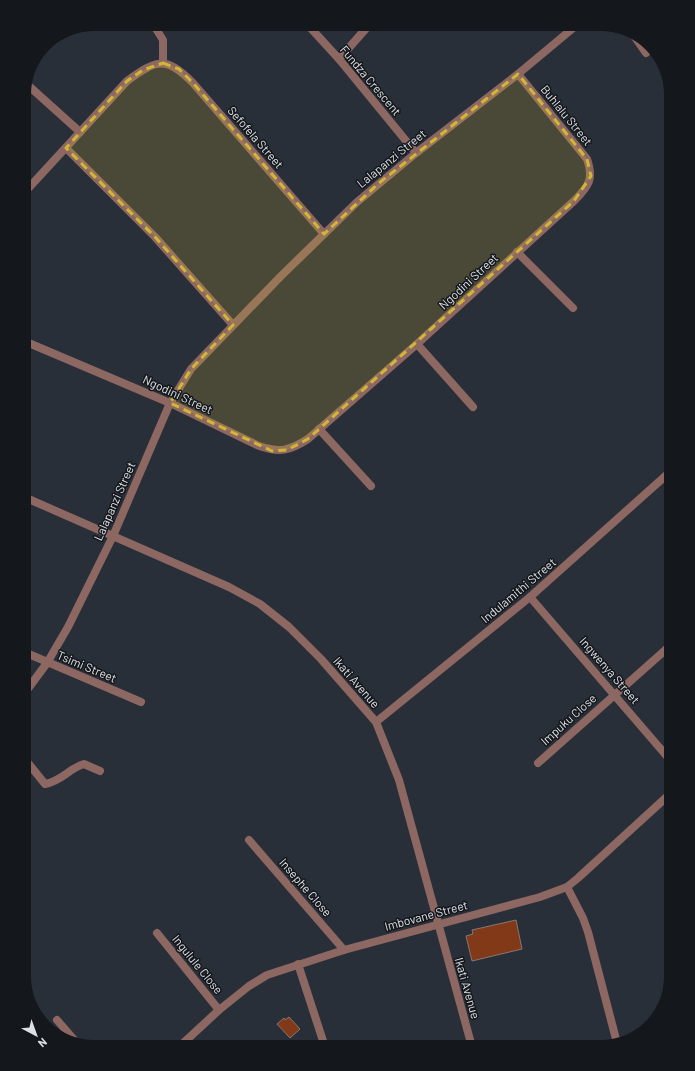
<svg xmlns="http://www.w3.org/2000/svg" width="695" height="1071" font-family="Barlow,sans-serif">
<style>
.building{fill:#823917;stroke:#857873}
.lines{fill:none;stroke-linecap:round;stroke-linejoin:round}
.minor{stroke:#8d6761;stroke-width:8}
.tertiary{stroke:#8d6761;stroke-width:8}
.marked{fill:#d2b635;fill-opacity:0.2;stroke:#d2b635;stroke-width:3;stroke-dasharray:8 5;stroke-linejoin:round}
.labels{text-anchor:middle;dominant-baseline:central;stroke-width:3;stroke-linejoin:round;paint-order:stroke}
.street-label{font-size:12px;fill:#dde1e6;stroke:#14171b}
</style>
<rect width="100%" height="100%" fill="#292f38"/>
<g class="building">
<polygon points="516,920 522,949 472,961 466,936 473,934 472,930"/>
<polygon points="289,1017 300,1029 290,1038 277,1024 284,1018 285,1020"/>
</g>
<g class="lines">
<g class="minor">
<polyline points="153,24 163,40 163,63"/>
<polyline points="307,24 339,59 416,153"/>
<polyline points="632,33 646,53"/>
<polyline points="339,59 370,24"/>
<polyline points="30,87 80,132"/>
<polyline points="66,148 155,237 233,325"/>
<path d="M24,193L127,81C157,59 166,56 193,83L324,234"/>
<polyline points="517,252 573,308"/>
<path d="M24,341L170,403L259,446C280,453 289,451 308,439L417,344L574,201C589,186 594,179 587,159L518,74"/>
<polyline points="417,344 473,407"/>
<polyline points="319,429 371,486"/>
<polyline points="530,597 671,761"/>
<polyline points="24,652 141,702"/>
<polyline points="24,694 47,663 68,627 113,536 170,403 191,369 281,276 357,202 416,153 518,74 578,24"/>
<polyline points="376,722 530,597 671,471"/>
<path d="M24,758L45,784C62,781 68,769 84,764L100,771"/>
<polyline points="538,763 671,645"/>
<polyline points="249,840 344,950"/>
<polyline points="567,887 583,918 588,932 617,1043"/>
<polyline points="157,933 219,1010"/>
<polyline points="298,964 325,1047"/>
<polyline points="57,1020 77,1043"/>
<polyline points="179,1047 219,1010 249,986 267,975 344,950 540,897 567,887 578,878 671,793"/>
</g>
<polyline class="tertiary" points="24,497 229,587 260,604 289,627 321,659 376,722 399,780 472,1047"/>
</g>
<path class="marked" d="M163,63L179,69L193,83L324,234L379,183L518,74L587,159L591,176L574,201L308,439L287,450L272,451L170,403L191,369L233,325L155,237L66,148L127,81L143,70Z"/>
<g class="labels">
<g class="street-label">
<text transform="translate(371 80) rotate(50)">Fundza Crescent</text>
<text transform="translate(567 115) rotate(51)">Buhlalu Street</text>
<text transform="translate(256 137) rotate(49)">Sefofela Street</text>
<text transform="translate(391 158) rotate(-39)">Lalapanzi Street</text>
<text transform="translate(468 281) rotate(-43)">Ngodini Street</text>
<text transform="translate(178 394) rotate(25)">Ngodini Street</text>
<text transform="translate(114 501) rotate(-66)">Lalapanzi Street</text>
<text transform="translate(518 590) rotate(-40)">Indulamithi Street</text>
<text transform="translate(87 666) rotate(23)">Tsimi Street</text>
<text transform="translate(610 670) rotate(49)">Ingwenya Street</text>
<text transform="translate(357 682) rotate(49)">Ikati Avenue</text>
<text transform="translate(568 719) rotate(-42)">Impuku Close</text>
<text transform="translate(306 887) rotate(49)">Insephe Close</text>
<text transform="translate(426 915) rotate(-15)">Imbovane Street</text>
<text transform="translate(198 964) rotate(51)">Ingulule Close</text>
<text transform="translate(468 988) rotate(74)">Ikati Avenue</text>
</g>
</g>
<path d="M0 0H695V1071H0ZM94 31H601A63 63 0 0 1 664 94V977A63 63 0 0 1 601 1040H94A63 63 0 0 1 31 977V94A63 63 0 0 1 94 31Z" fill="#14171b" fill-rule="evenodd"/>
<g transform="translate(36 1035) rotate(139)" stroke="#14171b" stroke-width="3" paint-order="stroke">
<path d="M0-3L7 15L0 10L-7 15Z" fill="#dde1e6"/>
<text y="-6" font-size="11" font-weight="bold" text-anchor="middle" fill="#dde1e6">N</text>
</g>
</svg>
